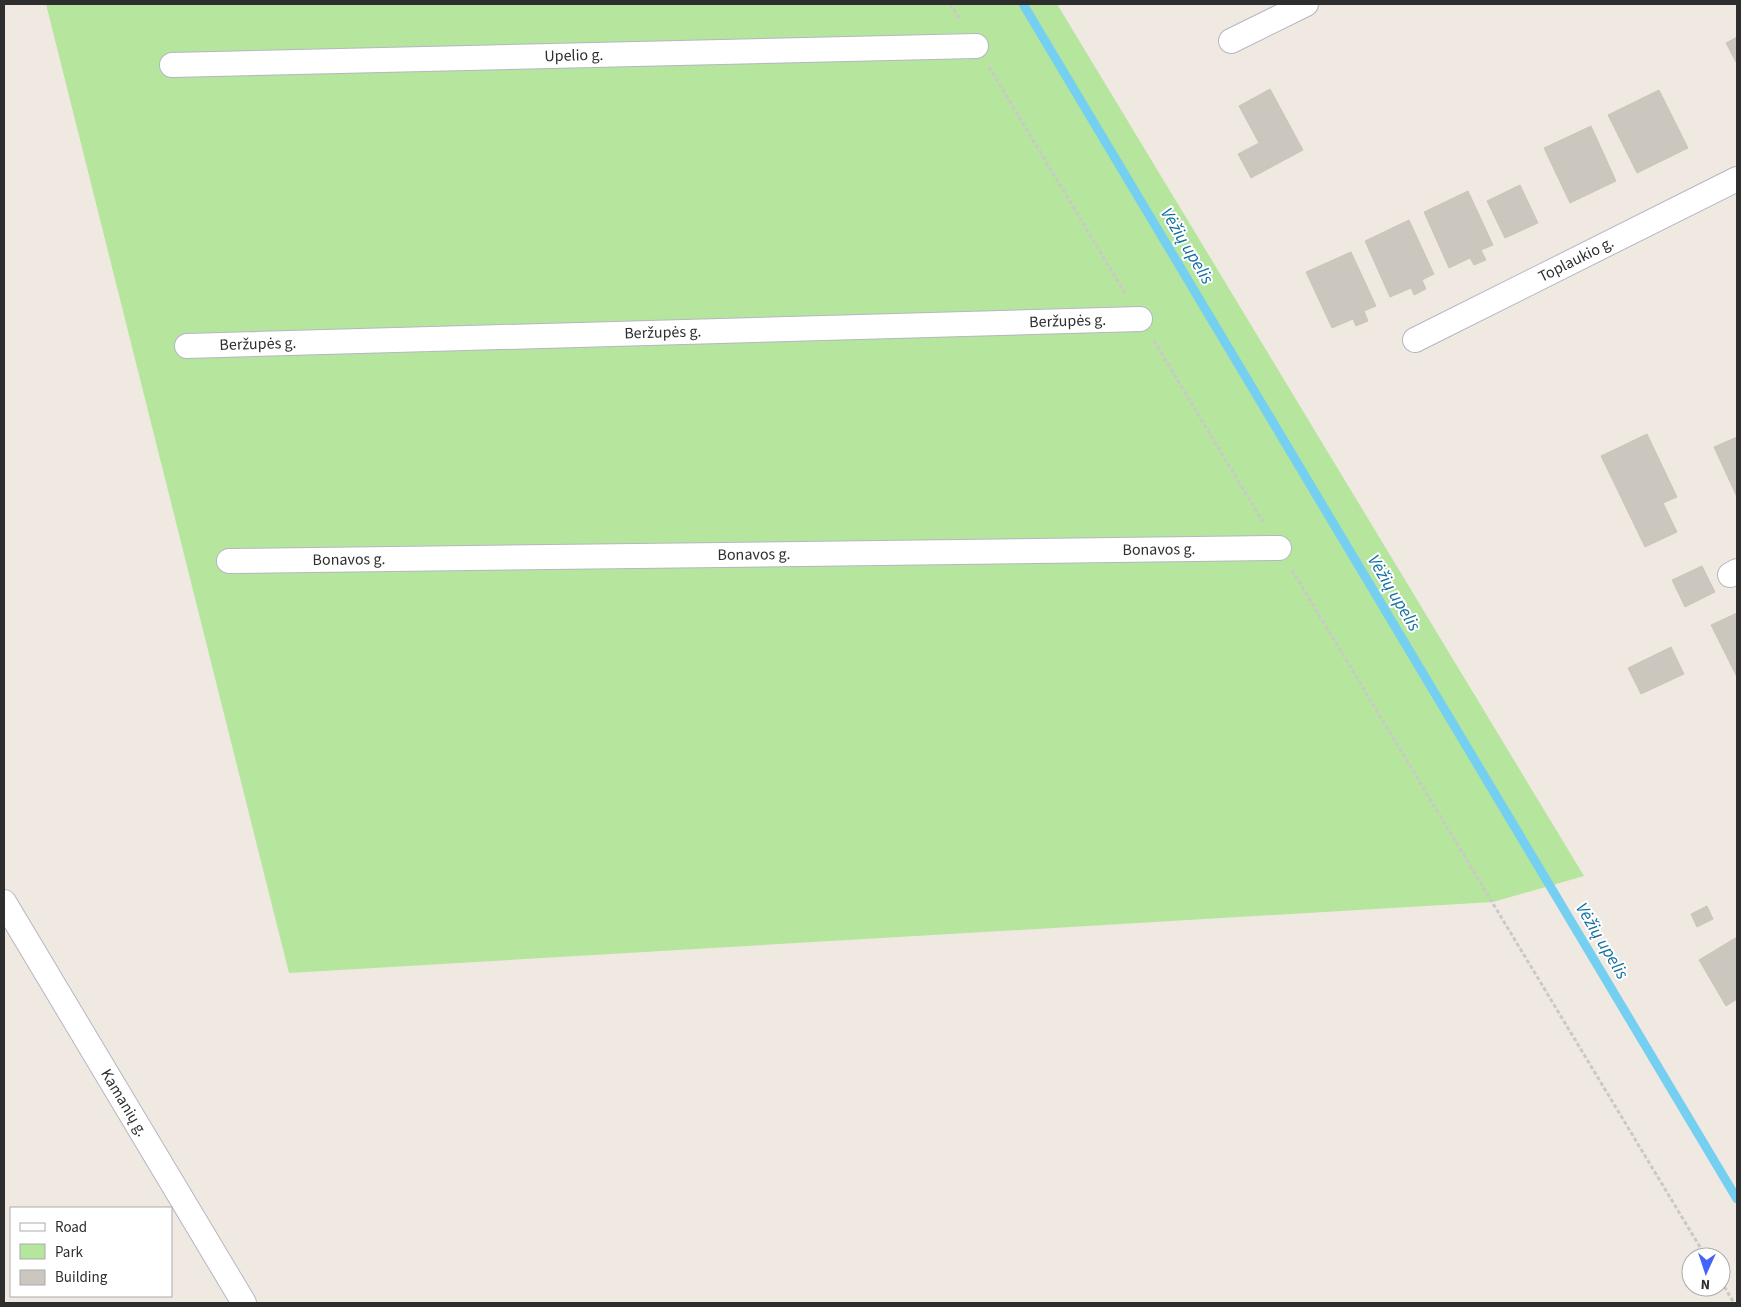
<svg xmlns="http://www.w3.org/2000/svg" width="1741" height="1307" font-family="'Source Sans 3',sans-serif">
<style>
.green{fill:#b6e59e}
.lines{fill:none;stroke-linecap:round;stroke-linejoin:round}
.stream{stroke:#75cff0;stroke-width:9}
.building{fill:#cbc7bf;stroke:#cbc5ba}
.minor-casing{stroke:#b4b7c1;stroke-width:26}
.path{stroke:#c9c9c9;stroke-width:3;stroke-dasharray:4 2.5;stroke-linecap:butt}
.minor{stroke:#fff;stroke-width:24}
.labels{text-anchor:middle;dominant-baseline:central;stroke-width:4;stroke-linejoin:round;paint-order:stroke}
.street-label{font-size:16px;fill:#2e2e2e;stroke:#fff}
.water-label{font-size:18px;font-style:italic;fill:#0d6fa3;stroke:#fff}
</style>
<rect width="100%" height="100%" fill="#efe9e1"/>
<polygon class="green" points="46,4 1057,4 1584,876 1493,902 289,973"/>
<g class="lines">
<polyline class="stream" points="1023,4 1737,1199"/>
</g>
<g class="building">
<polygon points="1737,37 1737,64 1726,43"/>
<polygon points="1270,89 1303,150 1251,178 1238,154 1259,143 1239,106"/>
<polygon points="1659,90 1688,148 1637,173 1608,115"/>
<polygon points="1591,126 1616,181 1570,203 1544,148"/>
<polygon points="1520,185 1538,223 1505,238 1487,201"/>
<polygon points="1468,191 1493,245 1481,250 1486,260 1474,265 1470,258 1449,268 1424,212"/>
<polygon points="1409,220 1434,274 1422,280 1426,289 1414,295 1411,288 1390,297 1365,241"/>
<polygon points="1351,252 1376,306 1364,311 1368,321 1356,326 1353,319 1332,328 1306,272"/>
<polygon points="1647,434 1677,497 1663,503 1677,532 1645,547 1601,456"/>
<polygon points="1737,437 1737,497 1714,447"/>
<polygon points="1702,566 1715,592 1685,607 1672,580"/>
<polygon points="1737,613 1737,677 1711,625"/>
<polygon points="1671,647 1684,674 1641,694 1628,668"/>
<polygon points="1707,906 1713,919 1697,927 1691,914"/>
<polygon points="1737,937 1737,999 1726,1006 1699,960"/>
</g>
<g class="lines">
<g class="minor-casing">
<g id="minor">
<polyline points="1231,41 1306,4"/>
<path id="s1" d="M172,65L976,46"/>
<path id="s2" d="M1415,340L1737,179"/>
<path id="s3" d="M187,346L1140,319"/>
<path id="s4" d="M229,561L1279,548"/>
<polyline points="1730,575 1737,571"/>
<path id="s5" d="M4,902L244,1303"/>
</g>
</g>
<g class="path">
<polyline points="950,4 960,19"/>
<polyline points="989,67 1125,293"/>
<polyline points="1154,341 1263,522"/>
<polyline points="1292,570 1706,1257"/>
<polyline points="1721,1281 1734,1303"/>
</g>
<use href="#minor" class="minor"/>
</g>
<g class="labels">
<g class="street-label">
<text stroke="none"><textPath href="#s1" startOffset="402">Upelio g.</textPath></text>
<text stroke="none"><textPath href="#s2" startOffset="180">Toplaukio g.</textPath></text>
<text stroke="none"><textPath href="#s3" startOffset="881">Beržupės g.</textPath></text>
<text stroke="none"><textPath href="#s3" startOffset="476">Beržupės g.</textPath></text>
<text stroke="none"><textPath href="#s3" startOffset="71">Beržupės g.</textPath></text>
<text stroke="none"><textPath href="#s4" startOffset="930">Bonavos g.</textPath></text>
<text stroke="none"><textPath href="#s4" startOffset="525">Bonavos g.</textPath></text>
<text stroke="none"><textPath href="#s4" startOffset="120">Bonavos g.</textPath></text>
<text stroke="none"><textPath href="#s5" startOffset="234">Kamanių g.</textPath></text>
</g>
<g class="water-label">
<text transform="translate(1187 246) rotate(59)">Vėžių upelis</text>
<text transform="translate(1394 593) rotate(59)">Vėžių upelis</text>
<text transform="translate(1602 941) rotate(59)">Vėžių upelis</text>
</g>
</g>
<rect width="1741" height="1307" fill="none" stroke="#2e2e2e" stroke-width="10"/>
<rect x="10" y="1207" width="162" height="90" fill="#ffffff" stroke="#ababab"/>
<rect x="20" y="1223" width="25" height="8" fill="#ffffff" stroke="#ababab"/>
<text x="55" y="1232" font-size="15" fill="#2e2e2e">Road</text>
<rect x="20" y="1244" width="25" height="15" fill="#b6e59e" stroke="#ababab"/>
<text x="55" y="1257" font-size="15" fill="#2e2e2e">Park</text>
<rect x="20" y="1270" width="25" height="15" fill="#cbc7bf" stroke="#ababab"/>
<text x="55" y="1282" font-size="15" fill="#2e2e2e">Building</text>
<g transform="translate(1706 1272) rotate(183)"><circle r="24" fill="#ffffff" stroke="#ababab"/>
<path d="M0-4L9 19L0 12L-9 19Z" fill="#4264fb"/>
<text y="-8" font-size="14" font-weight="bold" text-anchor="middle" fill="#2e2e2e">N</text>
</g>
</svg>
